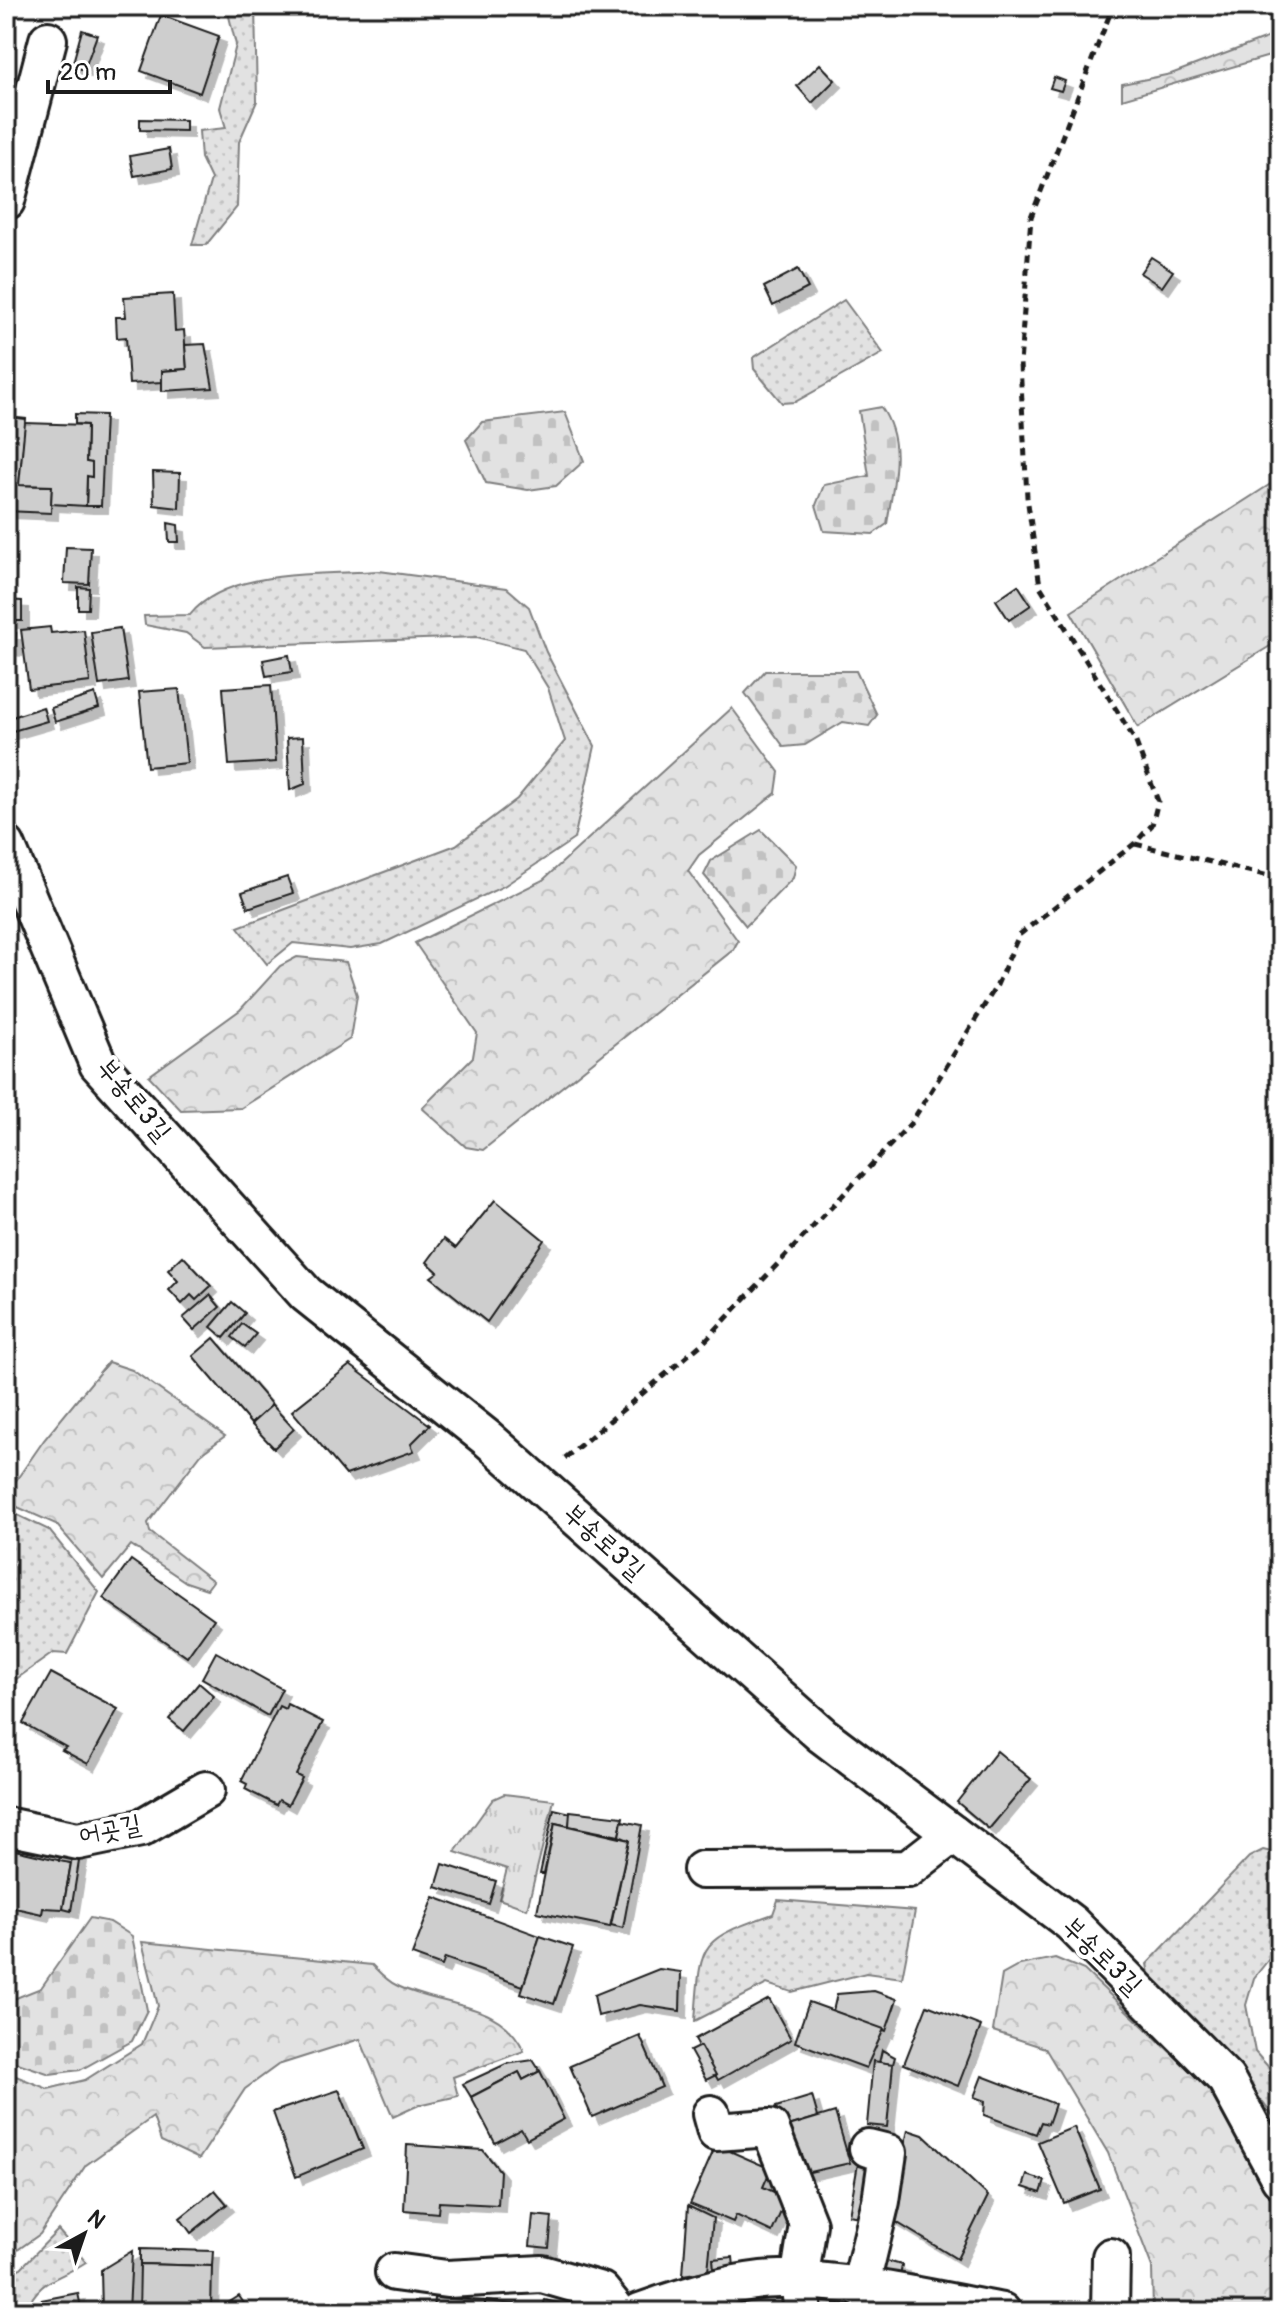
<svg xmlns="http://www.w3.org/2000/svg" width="1286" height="2318" font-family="Pangolin,'Poor Story',sans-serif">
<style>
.grass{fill:url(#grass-dots);stroke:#7f7f7f;stroke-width:2}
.forest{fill:url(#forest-crowns);stroke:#7f7f7f;stroke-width:2}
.cemetery{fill:url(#cemetery-stones);stroke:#7f7f7f;stroke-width:2}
.park{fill:url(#park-tufts);stroke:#7f7f7f;stroke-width:2}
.building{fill:#cecece;stroke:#1c1c1c;stroke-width:2;filter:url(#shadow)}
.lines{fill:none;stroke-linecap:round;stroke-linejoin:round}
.minor-casing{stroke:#1c1c1c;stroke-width:42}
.path{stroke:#1c1c1c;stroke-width:5;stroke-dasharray:8 6;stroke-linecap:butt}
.minor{stroke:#fff;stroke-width:36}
.labels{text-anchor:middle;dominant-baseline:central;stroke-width:8;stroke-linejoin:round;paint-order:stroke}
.street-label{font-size:26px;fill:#1c1c1c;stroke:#fff}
</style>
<defs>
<pattern id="grass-dots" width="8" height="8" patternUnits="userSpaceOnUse" patternTransform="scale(2)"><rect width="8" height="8" fill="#e2e2e2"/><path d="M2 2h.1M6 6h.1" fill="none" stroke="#c1c1c1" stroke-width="1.8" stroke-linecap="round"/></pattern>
<pattern id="forest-crowns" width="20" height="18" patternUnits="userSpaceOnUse" patternTransform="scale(2)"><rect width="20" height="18" fill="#e2e2e2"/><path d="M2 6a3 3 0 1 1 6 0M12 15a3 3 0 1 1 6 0" fill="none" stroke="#c1c1c1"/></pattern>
<pattern id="cemetery-stones" width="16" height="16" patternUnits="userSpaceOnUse" patternTransform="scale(2)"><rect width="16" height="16" fill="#e2e2e2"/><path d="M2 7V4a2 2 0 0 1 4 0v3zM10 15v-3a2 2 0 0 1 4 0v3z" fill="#c1c1c1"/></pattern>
<pattern id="park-tufts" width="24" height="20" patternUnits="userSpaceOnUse" patternTransform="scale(2)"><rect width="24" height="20" fill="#e2e2e2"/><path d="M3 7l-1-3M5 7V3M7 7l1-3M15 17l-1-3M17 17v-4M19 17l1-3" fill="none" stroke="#c1c1c1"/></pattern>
<filter id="shadow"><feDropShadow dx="7" dy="7" stdDeviation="0" flood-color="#0004"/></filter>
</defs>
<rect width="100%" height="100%" fill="#fff"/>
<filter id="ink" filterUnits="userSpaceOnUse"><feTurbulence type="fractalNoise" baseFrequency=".0125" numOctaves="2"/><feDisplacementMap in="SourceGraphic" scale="16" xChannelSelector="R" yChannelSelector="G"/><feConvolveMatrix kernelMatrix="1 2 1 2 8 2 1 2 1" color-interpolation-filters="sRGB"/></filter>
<g filter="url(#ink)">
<g class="grass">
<polygon points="231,6 255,6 257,101 239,142 237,207 206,245 192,245 211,179 201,158 199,131 226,128 220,108 236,45 227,8"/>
<polygon points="844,300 883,353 795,402 782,403 754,369 753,358"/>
<path d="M379,571L507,588L529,607L546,652L595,746L574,839L504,886L382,944L350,949L293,943L267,964L238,927L456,845L517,799L565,741L548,688L524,649L477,637L205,647L186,633L145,625L144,616L190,615C227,568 324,575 379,571Z"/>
<polygon points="7,1510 49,1530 99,1592 67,1654 53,1653 12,1682 6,1668"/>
<polygon points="1263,1850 1280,1854 1280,1945 1254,1978 1246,2005 1255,2052 1280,2080 1280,2125 1234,2065 1151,1983 1147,1964 1249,1857"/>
<path d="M778,1900L915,1911L902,1978L866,1973L792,1992L767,1984L695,2021C701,1941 697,1941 773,1914Z"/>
<path d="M58,2230L86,2262C57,2281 40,2277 25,2312H6V2274L21,2268Z"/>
</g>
<g class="forest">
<polygon points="1280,33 1280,53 1122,99 1122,84 1171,74"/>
<polygon points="1280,478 1280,640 1138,727 1071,612"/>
<polygon points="732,708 779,772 776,793 699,855 688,871 738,941 733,950 483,1150 466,1147 422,1108 473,1057 477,1033 415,943 543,880"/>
<polygon points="297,957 346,962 357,995 350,1039 241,1108 181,1110 149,1076 240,1010 280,966"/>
<polygon points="108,1362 132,1370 225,1436 201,1454 148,1523 150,1532 213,1581 207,1589 186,1582 131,1545 103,1579 56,1524 6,1502 6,1495 44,1440"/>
<path d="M142,1942L372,1965C379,1972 387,1981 396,1985C440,2008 501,1999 524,2051L453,2077L458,2096L419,2105L393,2117L360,2039L278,2065L245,2089L199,2159L161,2141L153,2117L86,2165L40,2234L6,2258V2159L11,2149L6,2146V2072L48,2089L85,2080L142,2044L158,2006Z"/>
<polygon points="1055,1958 1084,1970 1207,2087 1280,2214 1280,2312 1153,2312 1152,2267 1108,2153 1045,2048 993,2031 1002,1975 1020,1965"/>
</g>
<g class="cemetery">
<path d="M881,407C906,443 893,484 887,524L873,534L824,531L816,505L824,485L869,476L859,411Z"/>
<polygon points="565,412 584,461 556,486 528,490 486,483 466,440 482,422"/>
<polygon points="765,671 856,671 877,715 869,726 843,722 805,745 784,747 745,693"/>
<polygon points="761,830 796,865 793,878 746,926 704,875 711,861"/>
<polygon points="90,1918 110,1922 132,1936 147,2010 132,2041 80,2070 50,2074 6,2059 6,2002 41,1988"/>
</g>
<polygon class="park" points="504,1794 554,1800 527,1909 499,1899 507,1869 455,1852 493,1799"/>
<g class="building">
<polygon points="161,15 219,36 200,93 141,71"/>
<polygon points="82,30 97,35 84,70 72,66"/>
<polygon points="820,64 835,80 812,103 797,86"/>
<polygon points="1054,77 1065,81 1061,91 1050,88"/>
<polygon points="140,119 186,120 186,131 140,130"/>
<polygon points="169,149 172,169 134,176 130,156"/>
<polygon points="1151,257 1173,271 1162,287 1140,273"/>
<polygon points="798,269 808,288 773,306 764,287"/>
<polygon points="173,294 175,331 184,330 187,369 162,371 162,382 129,384 126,337 117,338 116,317 126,317 124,297"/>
<polygon points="205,344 213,388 162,391 162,371 187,369 185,345"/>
<polygon points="75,414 105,415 101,506 86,506 87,476 92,477 92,463 86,462 87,425 75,424"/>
<polygon points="8,417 26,419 19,485 52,486 51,513 6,511"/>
<polygon points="25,423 87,425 86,462 92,463 92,477 87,476 86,506 51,504 52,486 19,485"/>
<polygon points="153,472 180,473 179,508 154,505"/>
<polygon points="168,523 178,525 179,542 169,542"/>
<polygon points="66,547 91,548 89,584 64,583"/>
<polygon points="1018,585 1031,605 1009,620 996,600"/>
<polygon points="78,587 89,588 88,609 78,609"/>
<polygon points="6,600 22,601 22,621 6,621"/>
<polygon points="50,627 51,633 84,630 90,682 29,689 21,630"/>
<polygon points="120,628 128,681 99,685 91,632"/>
<polygon points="6,633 16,633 15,649 6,648"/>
<polygon points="289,655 292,672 266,676 263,660"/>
<polygon points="271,685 276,762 229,765 223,688"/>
<polygon points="179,689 187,763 147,767 139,692"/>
<polygon points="95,694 99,708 55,722 51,708"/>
<polygon points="43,707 47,721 6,733 6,719"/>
<polygon points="303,737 305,784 290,790 287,738"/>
<polygon points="287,877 293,893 248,908 242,892"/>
<polygon points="495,1200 544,1240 487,1322 431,1277 438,1272 427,1262 444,1239 456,1248"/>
<polygon points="183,1256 211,1286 196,1300 191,1295 182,1304 169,1290 178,1281 168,1270"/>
<polygon points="210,1295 220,1307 194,1330 183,1318"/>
<polygon points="232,1302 245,1313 224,1338 211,1327"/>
<polygon points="242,1324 256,1334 245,1347 232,1337"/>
<polygon points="214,1338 272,1405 251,1424 193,1356"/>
<polygon points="350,1365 430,1425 411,1444 414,1451 346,1475 292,1411"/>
<polygon points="272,1405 294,1429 274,1448 251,1424"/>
<polygon points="131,1560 214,1619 187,1657 103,1598"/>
<polygon points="216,1652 282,1689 268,1716 202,1678"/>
<polygon points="51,1673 118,1709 88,1764 62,1750 66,1747 23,1723"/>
<polygon points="199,1683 214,1696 184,1731 169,1719"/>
<polygon points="287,1704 323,1722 296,1775 302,1778 288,1805 279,1800 276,1805 245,1789 247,1784 241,1781 279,1706 285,1709"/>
<polygon points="997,1751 1031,1779 989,1829 957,1802"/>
<polygon points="554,1809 571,1813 569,1826 555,1823 544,1874 540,1874"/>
<polygon points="570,1811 623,1817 619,1836 569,1826"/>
<polygon points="622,1821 642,1825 623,1928 611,1925 629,1840 619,1836"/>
<polygon points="555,1823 629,1840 610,1927 537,1912"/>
<polygon points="6,1848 71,1863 63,1909 43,1908 42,1914 6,1906"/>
<polygon points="61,1852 80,1855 71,1911 63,1909 71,1863 59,1861"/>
<polygon points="443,1864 496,1881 489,1904 436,1887"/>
<polygon points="434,1897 540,1936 523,1986 445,1958 442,1966 412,1955"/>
<polygon points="540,1936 573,1947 554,2004 521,1993"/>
<polygon points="659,1969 681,1972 680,2011 640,2005 598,2016 594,1995"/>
<polygon points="874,1991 897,1999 886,2031 833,2011 837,1994"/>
<polygon points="769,1999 791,2039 718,2080 695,2039"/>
<polygon points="809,2002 884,2029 866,2068 795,2042"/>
<polygon points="927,2005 981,2026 958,2086 904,2064"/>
<polygon points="640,2036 662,2087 592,2117 570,2066"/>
<polygon points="700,2046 716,2075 706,2080 690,2051"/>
<polygon points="882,2050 895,2057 893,2064 879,2063"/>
<polygon points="533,2060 540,2071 523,2080 519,2072 471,2097 463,2084 506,2064"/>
<polygon points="873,2061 893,2064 887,2127 867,2125"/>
<polygon points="540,2071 564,2119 527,2139 521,2129 495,2143 471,2097 519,2072 523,2080"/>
<polygon points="982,2076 1055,2104 1048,2124 1041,2122 1036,2134 984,2115 985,2101 974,2097"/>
<polygon points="339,2090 363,2149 296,2177 273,2112"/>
<polygon points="812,2096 818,2117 782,2128 776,2107"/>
<polygon points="835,2112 850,2163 796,2175 782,2128"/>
<polygon points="1074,2127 1100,2189 1064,2203 1038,2142"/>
<polygon points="908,2130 923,2135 988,2196 957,2259 888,2217"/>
<polygon points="407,2145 483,2150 500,2171 498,2205 439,2202 438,2213 404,2210"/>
<polygon points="716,2145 771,2169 763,2187 787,2198 772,2232 736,2215 733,2222 690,2204"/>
<polygon points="859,2158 884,2163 873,2220 849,2215"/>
<polygon points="1027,2175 1045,2181 1041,2193 1023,2187"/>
<polygon points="215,2190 227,2204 191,2233 180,2218"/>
<polygon points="688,2206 713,2218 708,2271 683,2275"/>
<polygon points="533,2215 552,2217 549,2248 530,2246"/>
<polygon points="140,2249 213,2251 212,2266 140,2264"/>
<polygon points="132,2251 129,2312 102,2312 101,2270"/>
<polygon points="733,2257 734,2267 714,2270 713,2259"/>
<polygon points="879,2259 902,2265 900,2278 876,2272"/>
<polygon points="140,2264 212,2266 211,2312 139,2311"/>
<polygon points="78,2293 82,2312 43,2312 41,2300"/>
<polygon points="810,2293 856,2297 857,2312 813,2312"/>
<polygon points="239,2296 250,2312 231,2312 225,2305"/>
<polygon points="434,2298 485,2301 485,2312 433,2312"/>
<polygon points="719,2299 748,2312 713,2312"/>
<polygon points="545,2300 585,2310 587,2302 598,2312 527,2312 527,2309 542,2309"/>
<polygon points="485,2301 515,2304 512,2312 485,2312"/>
</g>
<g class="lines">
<g class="minor-casing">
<g id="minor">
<polyline points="6,201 48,40"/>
<polyline points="6,845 98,1064 306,1294 488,1439 822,1735 1071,1923 1226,2079 1280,2179"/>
<polyline points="6,1826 78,1841 141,1828 206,1790"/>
<polyline points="702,1870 908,1869 953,1834"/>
<polyline points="711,2114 716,2132 770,2128 808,2224 799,2281 803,2312"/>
<polyline points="394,2272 447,2279 542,2274 601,2291 618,2312"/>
<polyline points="860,2288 881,2201 888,2153 868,2148"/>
<path d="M640,2312C679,2298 741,2278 783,2279C856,2281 930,2299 1002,2312"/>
<polyline points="1110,2312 1111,2257"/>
</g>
</g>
<g class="path">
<polyline points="1135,844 1269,876 1280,884"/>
<polyline points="565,1458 704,1342 911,1123 997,985 1019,935 1134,844 1152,825 1158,801 1135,740 1040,586 1027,497 1020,364 1031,217 1113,6"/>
</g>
<use href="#minor" class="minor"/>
</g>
</g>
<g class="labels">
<g class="street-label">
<text transform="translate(134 1100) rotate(50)">부송로3길</text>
<text transform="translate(604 1542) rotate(42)">부송로3길</text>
<text transform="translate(110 1830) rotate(-11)">어곳길</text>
<text transform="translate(1102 1956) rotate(44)">부송로3길</text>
</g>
</g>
<rect width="1286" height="2318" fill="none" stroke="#fff" stroke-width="32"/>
<rect x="16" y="16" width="1254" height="2286" fill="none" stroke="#1c1c1c" stroke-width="3" filter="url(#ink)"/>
<g transform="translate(84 2234) rotate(40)" stroke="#ffffff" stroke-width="6" paint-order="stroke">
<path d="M0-6L14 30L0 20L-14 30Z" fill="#1c1c1c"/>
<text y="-12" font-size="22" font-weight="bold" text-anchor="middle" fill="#1c1c1c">N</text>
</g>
<path d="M48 80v12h122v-12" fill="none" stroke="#1c1c1c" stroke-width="4"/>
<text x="60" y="80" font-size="24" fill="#1c1c1c" stroke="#ffffff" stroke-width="6" paint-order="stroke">20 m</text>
</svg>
